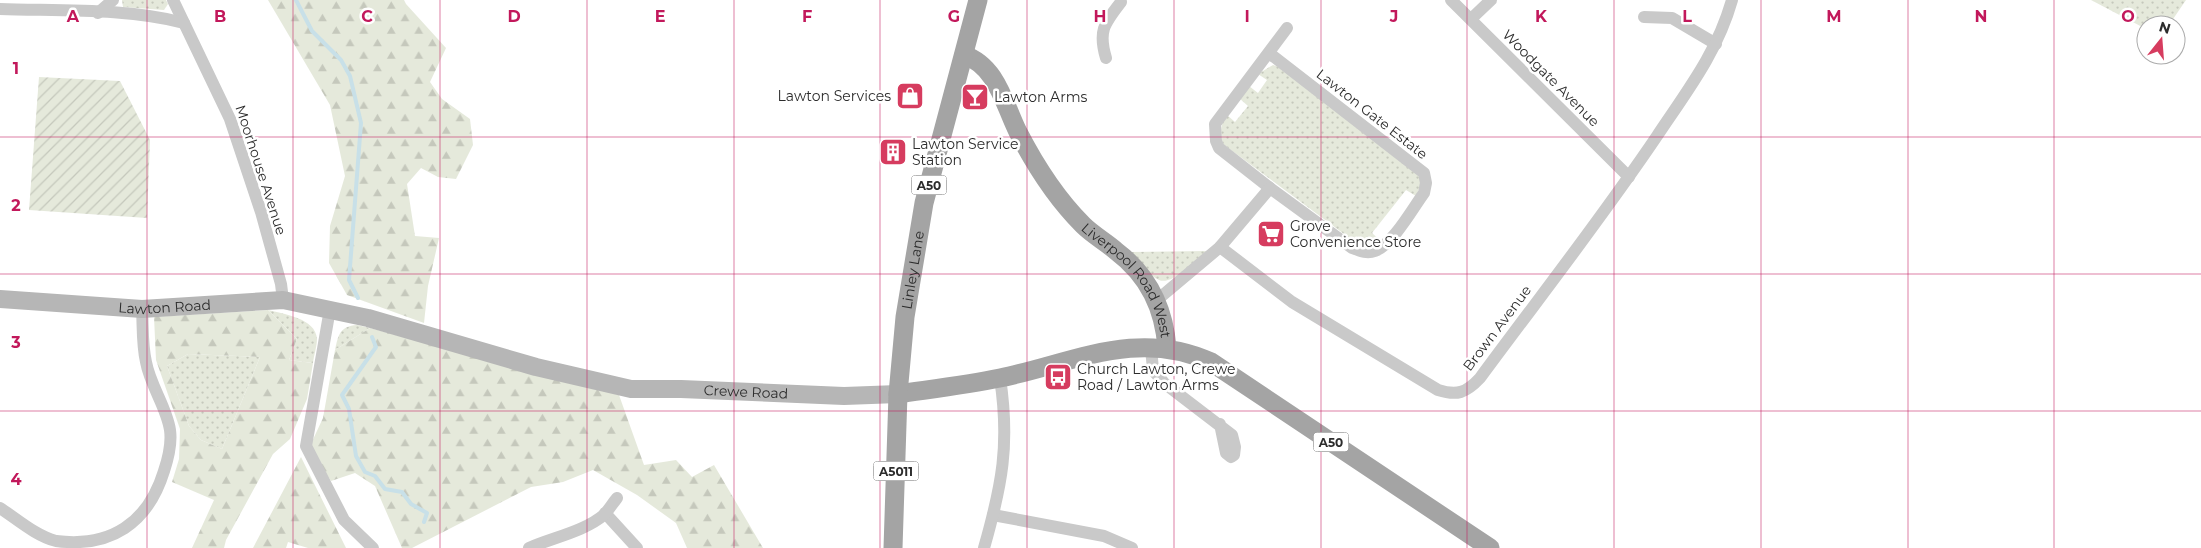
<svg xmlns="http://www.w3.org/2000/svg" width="2201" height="548" font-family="Montserrat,sans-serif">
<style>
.grass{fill:url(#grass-dots)}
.forest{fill:url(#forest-firs);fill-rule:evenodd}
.garden{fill:url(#garden-furrows)}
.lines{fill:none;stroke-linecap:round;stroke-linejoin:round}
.stream{stroke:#c8e0e8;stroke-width:4}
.minor{stroke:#c9c9c9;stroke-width:12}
.secondary{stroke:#b6b6b6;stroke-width:18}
.primary{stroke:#a4a4a4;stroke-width:19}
.grid{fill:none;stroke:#c2185b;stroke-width:1;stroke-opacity:0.55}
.labels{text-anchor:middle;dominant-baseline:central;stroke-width:5;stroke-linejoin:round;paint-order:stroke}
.shield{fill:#fff;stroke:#6b6b6b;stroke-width:1}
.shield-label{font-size:12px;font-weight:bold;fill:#2c2c2c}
.street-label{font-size:14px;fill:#2c2c2c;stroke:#fff}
.poi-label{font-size:14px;fill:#2c2c2c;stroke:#fff;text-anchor:start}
.grid-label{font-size:16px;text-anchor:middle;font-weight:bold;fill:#c2185b;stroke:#fff;stroke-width:5;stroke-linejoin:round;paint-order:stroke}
</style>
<defs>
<pattern id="grass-dots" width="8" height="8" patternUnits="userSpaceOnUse" patternTransform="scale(1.25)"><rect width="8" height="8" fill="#e5e9db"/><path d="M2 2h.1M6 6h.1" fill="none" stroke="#c5c8bc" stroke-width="1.8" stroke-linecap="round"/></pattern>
<pattern id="forest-firs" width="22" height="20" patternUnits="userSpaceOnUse" patternTransform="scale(1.25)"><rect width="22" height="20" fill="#e5e9db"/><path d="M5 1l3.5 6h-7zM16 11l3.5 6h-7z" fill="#c5c8bc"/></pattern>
<pattern id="garden-furrows" width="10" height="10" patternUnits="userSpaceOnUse" patternTransform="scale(1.25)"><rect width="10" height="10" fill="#e5e9db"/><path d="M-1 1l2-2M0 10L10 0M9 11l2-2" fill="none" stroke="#c5c8bc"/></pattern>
</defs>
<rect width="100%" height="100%" fill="#fff"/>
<g class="grass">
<polygon points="122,0 166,0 168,4 164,10 123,7"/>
<polygon points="2091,0 2186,0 2169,25 2146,25 2146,29"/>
<path d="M1273,65L1283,68L1420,175L1421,184L1416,196L1406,190L1372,233L1381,241L1361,245L1348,237L1223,144C1220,132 1220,125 1227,115L1235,122L1248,106L1239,98L1249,86L1258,93L1267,80L1258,74Z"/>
<path d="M1208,251C1198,259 1172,286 1159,280C1148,275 1139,261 1131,252Z"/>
<path d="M268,310C283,314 316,318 317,339C317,346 314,355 313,363L289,360L297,339Z"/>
<path d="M357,325L370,328L335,350C338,335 340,326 357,325Z"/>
<polygon points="188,354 260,357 222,449 201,440 189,426 167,366"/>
</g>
<g class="forest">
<polygon points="268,0 404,0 406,4 446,48 430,82 442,99 470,119 473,145 456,179 438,177 421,168 407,184 415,236 439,238 428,286 424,323 347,295 329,263 330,226 345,176 330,105"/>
<path d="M268,310L297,339L289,360L313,363L307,399L290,439L273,454L226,540L224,548H192L214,500L172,482L179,459L180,429L156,360L154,317ZM188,354L260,357L222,449L201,440L189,426L167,366Z"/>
<polygon points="370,328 619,395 644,465 676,460 692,477 714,465 763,548 687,548 676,523 637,495 593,470 563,482 531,487 412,548 402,548 375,486 355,473 331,481 309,448 323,418 335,350"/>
<polygon points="301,457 346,548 308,548 288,542 286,548 253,548"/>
</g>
<polygon class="garden" points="39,77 120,81 150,140 147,218 29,210"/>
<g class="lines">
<g class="stream">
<polyline points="296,0 312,31 341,60 350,76 361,123 349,280 358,298"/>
<polyline points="372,337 376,347 342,395 349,409 356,456 365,472 375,476 385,489 402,492 411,504 427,513 424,522"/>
</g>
<g class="minor">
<polyline points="173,0 230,119 261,212 281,284 283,300"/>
<polyline points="1451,0 1629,177"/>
<path d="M0,9C59,11 128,8 184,23"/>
<polyline points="98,13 113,0"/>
<polyline points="1644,17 1672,18 1716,44"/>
<polyline points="1471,19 1491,0"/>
<path d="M1269,53L1424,173L1426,183L1424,193C1413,208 1393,244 1375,251C1367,254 1360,251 1352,248L1270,188L1219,148L1216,141L1215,124L1287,28"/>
<path d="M1106,58C1098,31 1104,24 1121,2"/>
<path d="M1220,247L1292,302L1438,390C1457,396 1466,393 1480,378C1539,298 1601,219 1657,136C1687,91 1717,53 1732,0"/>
<polyline points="1157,300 1220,247 1270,188"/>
<polyline points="330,309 306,446 344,520 373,548"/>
<polyline points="1151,347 1153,370 1164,383 1232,435 1235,447 1234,455 1231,457 1226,453 1220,424"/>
<path d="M0,508C17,519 36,536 56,541C111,548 148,523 164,471C168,459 172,444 170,430C167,408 150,385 146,362C142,345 143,326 142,309"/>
<polyline points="605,513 637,548"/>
<polyline points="993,515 1104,536 1132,548"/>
<path d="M529,548C554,537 584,532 605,514C609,509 613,503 617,498"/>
<path d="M984,548C1002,485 1010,444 1000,378"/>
</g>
<path class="secondary" id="s1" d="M0,299L142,309L283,300L368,318L536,367L631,389H681L844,396L898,394"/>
<g class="primary">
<path id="s2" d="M964,55C997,66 1004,104 1018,132C1035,165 1057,199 1083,225C1093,235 1106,242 1116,251C1149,276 1164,308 1167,348"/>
<path d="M898,394C932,389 966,385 1000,378C1073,363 1137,328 1211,362L1490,548"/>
<path id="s3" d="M893,548L898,394L905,317L924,203L978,0"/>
</g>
</g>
<path class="grid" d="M147,0V548M293,0V548M440,0V548M587,0V548M734,0V548M880,0V548M1027,0V548M1174,0V548M1321,0V548M1467,0V548M1614,0V548M1761,0V548M1908,0V548M2054,0V548M0,137H2201M0,274H2201M0,411H2201"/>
<defs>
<g id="shop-square" transform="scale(1.4375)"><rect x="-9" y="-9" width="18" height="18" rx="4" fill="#d63c5f" stroke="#fff"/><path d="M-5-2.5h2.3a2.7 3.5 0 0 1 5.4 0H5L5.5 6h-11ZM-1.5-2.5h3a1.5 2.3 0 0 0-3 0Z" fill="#fff"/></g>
<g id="bar-square" transform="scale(1.4375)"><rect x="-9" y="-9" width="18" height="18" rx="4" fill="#d63c5f" stroke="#fff"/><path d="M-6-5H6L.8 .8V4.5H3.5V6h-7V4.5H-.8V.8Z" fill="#fff"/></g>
<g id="building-square" transform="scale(1.4375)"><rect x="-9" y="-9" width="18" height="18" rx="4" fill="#d63c5f" stroke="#fff"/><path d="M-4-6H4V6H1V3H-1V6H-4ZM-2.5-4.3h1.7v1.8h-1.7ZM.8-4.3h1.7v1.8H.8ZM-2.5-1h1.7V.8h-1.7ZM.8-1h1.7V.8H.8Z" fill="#fff"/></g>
<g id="supermarket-square" transform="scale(1.4375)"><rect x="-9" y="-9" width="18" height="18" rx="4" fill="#d63c5f" stroke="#fff"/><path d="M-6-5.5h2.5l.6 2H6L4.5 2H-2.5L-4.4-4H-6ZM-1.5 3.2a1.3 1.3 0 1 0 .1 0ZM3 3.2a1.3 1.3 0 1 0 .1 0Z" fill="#fff"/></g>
<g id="bus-square" transform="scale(1.4375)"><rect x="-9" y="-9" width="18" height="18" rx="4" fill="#d63c5f" stroke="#fff"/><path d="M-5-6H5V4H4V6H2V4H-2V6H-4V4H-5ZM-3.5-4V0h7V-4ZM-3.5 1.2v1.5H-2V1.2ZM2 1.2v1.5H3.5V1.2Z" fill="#fff"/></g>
</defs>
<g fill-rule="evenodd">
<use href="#shop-square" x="910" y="96"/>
<use href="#bar-square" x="975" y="97"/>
<use href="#building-square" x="893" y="152"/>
<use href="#supermarket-square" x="1271" y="234"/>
<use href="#bus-square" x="1058" y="377"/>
</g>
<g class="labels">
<g class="shield">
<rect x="911.5" y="175.5" width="35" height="19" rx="4"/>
<rect x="1313.5" y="432.5" width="35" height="19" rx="4"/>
<rect x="873.5" y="461.5" width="45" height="19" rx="4"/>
</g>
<g class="shield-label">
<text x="929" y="185">A50</text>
<text x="1331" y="442">A50</text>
<text x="896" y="471">A5011</text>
</g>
<g class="street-label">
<text transform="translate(1551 78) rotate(45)">Woodgate Avenue</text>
<text transform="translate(1372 114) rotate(38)">Lawton Gate Estate</text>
<text transform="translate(261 170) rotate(72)">Moorhouse Avenue</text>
<text stroke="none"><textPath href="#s3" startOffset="279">Linley Lane</textPath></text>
<text stroke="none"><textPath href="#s2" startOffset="284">Liverpool Road West</textPath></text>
<text stroke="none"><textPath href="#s1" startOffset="165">Lawton Road</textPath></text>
<text transform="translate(1497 328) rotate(-53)">Brown Avenue</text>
<text stroke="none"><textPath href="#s1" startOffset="758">Crewe Road</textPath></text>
</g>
<g class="poi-label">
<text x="891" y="96" text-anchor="end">Lawton Services</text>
<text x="994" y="97">Lawton Arms</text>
<text x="912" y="144">Lawton Service<tspan x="912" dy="16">Station</tspan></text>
<text x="1290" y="226">Grove<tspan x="1290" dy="16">Convenience Store</tspan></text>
<text x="1077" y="369">Church Lawton, Crewe<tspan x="1077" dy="16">Road / Lawton Arms</tspan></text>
</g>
</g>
<g class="grid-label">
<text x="73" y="22">A</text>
<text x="220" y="22">B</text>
<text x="367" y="22">C</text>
<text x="514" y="22">D</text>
<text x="660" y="22">E</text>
<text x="807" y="22">F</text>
<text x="954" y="22">G</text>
<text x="1100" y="22">H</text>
<text x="1247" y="22">I</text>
<text x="1394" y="22">J</text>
<text x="1541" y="22">K</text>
<text x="1687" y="22">L</text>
<text x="1834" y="22">M</text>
<text x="1981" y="22">N</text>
<text x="2128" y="22">O</text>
<text x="16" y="74">1</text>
<text x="16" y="211">2</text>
<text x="16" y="348">3</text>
<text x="16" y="485">4</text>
</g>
<g transform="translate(2161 40) rotate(17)"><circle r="24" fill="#ffffff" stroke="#ababab"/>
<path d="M0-4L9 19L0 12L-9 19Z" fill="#d63c5f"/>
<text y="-8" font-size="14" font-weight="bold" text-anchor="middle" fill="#2c2c2c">N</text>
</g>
</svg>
